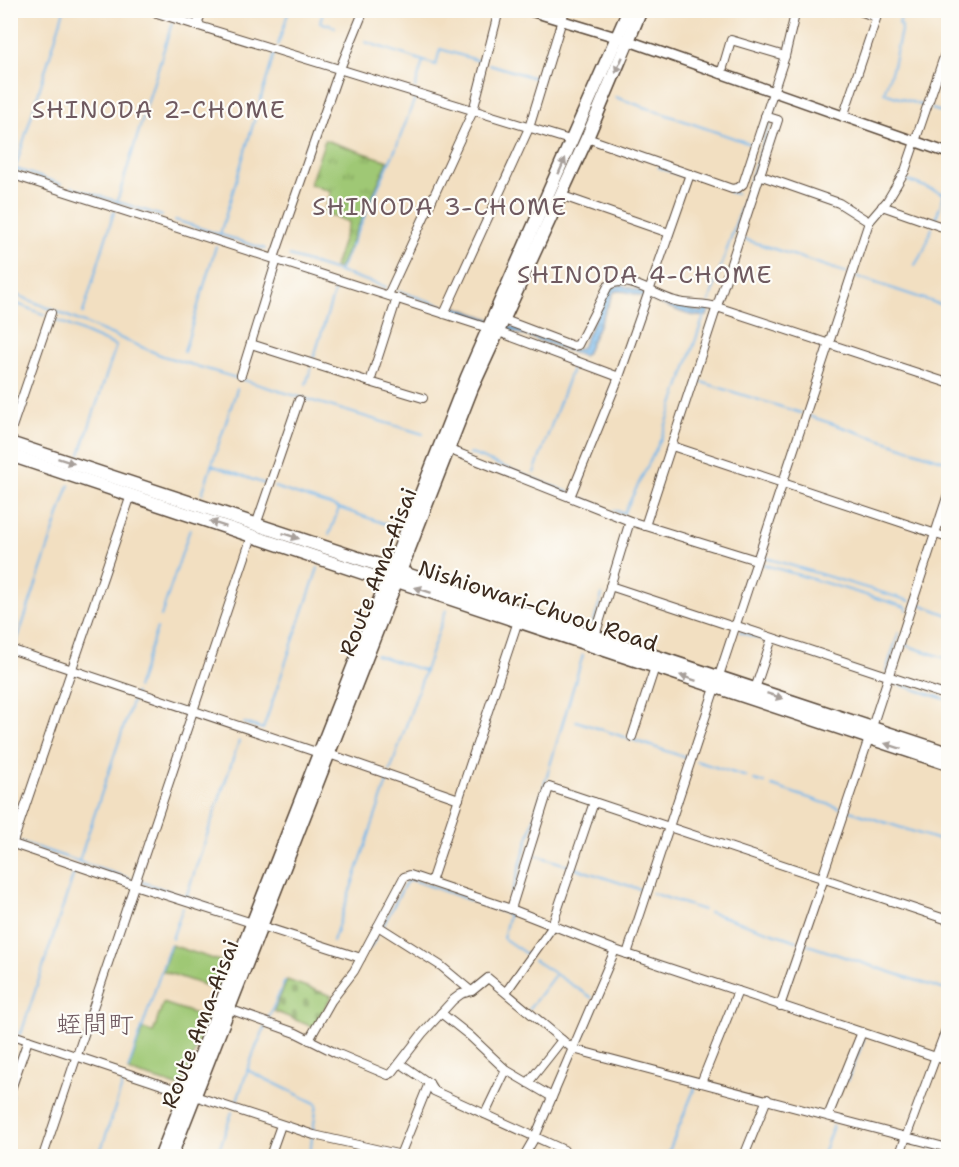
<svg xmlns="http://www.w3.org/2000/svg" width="959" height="1167" font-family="'Shantell Sans','Klee One',sans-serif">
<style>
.green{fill:#9fc874;stroke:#6d7949;stroke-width:1.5}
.cemetery{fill:url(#cemetery-stones);stroke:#6d7949;stroke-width:1.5}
.park{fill:url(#park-tufts);stroke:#6d7949;stroke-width:1.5}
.water{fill:url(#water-ripples);stroke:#597184;stroke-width:1.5}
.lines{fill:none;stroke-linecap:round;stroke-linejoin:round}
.stream{stroke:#77b8eb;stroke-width:2}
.minor-casing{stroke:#564536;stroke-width:10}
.tertiary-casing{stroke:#564536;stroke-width:12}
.primary-casing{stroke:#564536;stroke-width:15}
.minor{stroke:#fff;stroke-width:8}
.tertiary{stroke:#fff;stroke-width:9}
.primary{stroke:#fff;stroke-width:12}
.oneway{fill:#a79f9a}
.labels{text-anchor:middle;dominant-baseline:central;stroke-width:4.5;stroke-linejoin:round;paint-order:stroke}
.street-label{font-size:22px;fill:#3b2a1e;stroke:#fdfcf7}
.neighbourhood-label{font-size:24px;letter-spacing:1.5px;fill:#6f5a60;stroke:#fdfcf7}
.quarter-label{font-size:26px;fill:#6f5a60;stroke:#fdfcf7}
</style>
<defs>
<pattern id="cemetery-stones" width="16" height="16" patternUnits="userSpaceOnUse" patternTransform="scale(1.5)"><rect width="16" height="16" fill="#9fc874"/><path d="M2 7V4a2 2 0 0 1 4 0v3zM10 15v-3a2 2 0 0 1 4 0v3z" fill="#83a35f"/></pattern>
<pattern id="park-tufts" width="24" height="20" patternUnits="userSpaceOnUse" patternTransform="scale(1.5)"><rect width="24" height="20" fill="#9fc874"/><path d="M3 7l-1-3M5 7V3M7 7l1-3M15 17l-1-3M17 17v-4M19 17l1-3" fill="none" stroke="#83a35f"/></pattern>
<pattern id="water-ripples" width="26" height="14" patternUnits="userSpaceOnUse" patternTransform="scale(1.5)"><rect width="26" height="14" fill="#77b8eb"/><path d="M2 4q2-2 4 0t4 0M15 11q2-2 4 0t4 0" fill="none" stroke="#6396be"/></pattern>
</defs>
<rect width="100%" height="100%" fill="#fdfcf7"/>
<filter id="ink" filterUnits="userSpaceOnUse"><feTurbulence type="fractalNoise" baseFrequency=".0167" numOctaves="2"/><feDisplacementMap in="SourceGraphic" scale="12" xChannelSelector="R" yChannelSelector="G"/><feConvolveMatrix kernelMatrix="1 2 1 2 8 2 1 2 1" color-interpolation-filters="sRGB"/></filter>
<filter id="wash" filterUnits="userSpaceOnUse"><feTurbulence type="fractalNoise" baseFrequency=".008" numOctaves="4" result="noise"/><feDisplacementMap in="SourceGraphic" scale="24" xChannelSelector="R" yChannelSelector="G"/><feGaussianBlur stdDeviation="1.35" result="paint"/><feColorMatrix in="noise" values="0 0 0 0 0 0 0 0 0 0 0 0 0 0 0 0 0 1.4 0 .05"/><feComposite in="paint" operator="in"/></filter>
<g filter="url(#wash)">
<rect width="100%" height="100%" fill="#f2dfc1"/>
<g class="green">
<polygon points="171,945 229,964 219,990 162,971"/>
<polygon points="163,1003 208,1018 181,1087 128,1071 143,1029 153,1033"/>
</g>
<polygon class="cemetery" points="287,980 332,996 313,1027 274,1011"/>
<polygon class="park" points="325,140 388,161 339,269 334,267 349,222 324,213 331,192 310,184"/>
<path class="water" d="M622,285L700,312L704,311L706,306L710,307L707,316C681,320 633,285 614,292L586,354L583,356L506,329L505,327L449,310L451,305L576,350L582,347L607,292L611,287Z"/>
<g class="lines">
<g class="stream">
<polyline points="320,10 323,12 320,22 335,27"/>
<polyline points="903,10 899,24 902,26 893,66 884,93 924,106"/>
<polyline points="365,42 436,65 440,49 480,61"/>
<polyline points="278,45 289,10"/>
<polyline points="489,64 541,80"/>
<polyline points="415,88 423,61"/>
<polyline points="615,97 751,144"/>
<polyline points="932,109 948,114"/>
<polyline points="10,167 61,184"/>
<polyline points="658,167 683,176"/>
<polyline points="15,169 64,10"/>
<polyline points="903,179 948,195"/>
<polyline points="72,187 162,216"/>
<polyline points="10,191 13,182"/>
<polyline points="729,192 737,194"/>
<polyline points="117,202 172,23"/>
<polyline points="175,220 265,249"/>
<polyline points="935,221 944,194"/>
<polyline points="220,234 274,55"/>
<polyline points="744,239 847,273"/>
<polyline points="289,256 386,287"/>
<polyline points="915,265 924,250 932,228"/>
<polyline points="339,272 396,148 415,98"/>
<polyline points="855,276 948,307"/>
<polyline points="398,291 444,306"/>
<polyline points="10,292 163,356 423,434"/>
<polyline points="10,301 45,315"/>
<polyline points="709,302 776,105"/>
<polyline points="83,313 114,212"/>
<polyline points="54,319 116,346 80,454"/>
<polyline points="184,352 216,246"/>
<polyline points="314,357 336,286"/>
<polyline points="698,381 801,413"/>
<polyline points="306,384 311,368"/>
<polyline points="809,416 948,462"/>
<polyline points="469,453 570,493"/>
<polyline points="211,465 265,484"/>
<polyline points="534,473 573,366"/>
<polyline points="274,487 339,508"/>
<polyline points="202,494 237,389"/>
<polyline points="574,495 593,503"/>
<polyline points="613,510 624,513 661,439 704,316"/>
<polyline points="329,535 339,508 395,527"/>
<polyline points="763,557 910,601"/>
<polyline points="762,564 906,607 907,610"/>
<polyline points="917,603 948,615"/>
<polyline points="915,612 905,645 948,659"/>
<polyline points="161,616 190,529"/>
<polyline points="593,624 602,595"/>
<polyline points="740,632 767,641"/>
<polyline points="774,643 884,679"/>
<polyline points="15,647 69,485"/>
<polyline points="376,655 425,671"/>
<polyline points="10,659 13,652"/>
<polyline points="886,671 899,632"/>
<polyline points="892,682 948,700"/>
<polyline points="137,688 157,628"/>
<polyline points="576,721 687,758"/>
<polyline points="244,723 263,729 318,568"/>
<polyline points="696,761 747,777"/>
<polyline points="390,772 446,610"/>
<polyline points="754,780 765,783"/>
<polyline points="772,786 840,808"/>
<polyline points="850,811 948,843"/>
<polyline points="21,842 131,879"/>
<polyline points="536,855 569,866"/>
<polyline points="79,861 135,693"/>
<polyline points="575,868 645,891"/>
<polyline points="142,882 186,897 239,741"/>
<polyline points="652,893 703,910"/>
<polyline points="511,896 583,655"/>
<polyline points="186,897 209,905"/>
<polyline points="709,912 797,941"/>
<polyline points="383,926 406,882 413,880 509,914 503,938 529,956"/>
<polyline points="172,939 183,907"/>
<polyline points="333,941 388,779"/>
<polyline points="805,944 948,991"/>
<polyline points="370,948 376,938"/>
<polyline points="534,960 592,998"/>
<polyline points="529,1009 554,976"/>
<polyline points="268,1019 285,981"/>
<polyline points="19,1033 21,1034 75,870"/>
<polyline points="578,1048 597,1002"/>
<polyline points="128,1070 170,945"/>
<polyline points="247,1070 317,1104 313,1131"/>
<polyline points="847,1081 864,1039"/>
<polyline points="10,1101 13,1094"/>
<polyline points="235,1106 254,1052 265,1027"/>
<polyline points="921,1145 948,1152"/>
<polyline points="99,1156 125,1077"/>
<polyline points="217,1156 232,1112"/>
<polyline points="310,1156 312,1137"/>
<polyline points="528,1156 537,1142"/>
<polyline points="667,1156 696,1085"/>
<polyline points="822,1156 833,1126"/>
</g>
</g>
</g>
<g filter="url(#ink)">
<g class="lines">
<g class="minor-casing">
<g id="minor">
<polyline points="147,10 573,141"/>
<polyline points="857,10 876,17"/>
<polyline points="197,26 202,10"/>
<polyline points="721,74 731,40 785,56"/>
<polyline points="843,117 879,10"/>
<polyline points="587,138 732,189 738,188 743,184 785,56 796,10"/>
<polyline points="10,174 488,328 619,377 690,174"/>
<polyline points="759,175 839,203 869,222"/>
<polyline points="560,195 669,233"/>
<polyline points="882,206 948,229"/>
<polyline points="274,258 339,71 364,10"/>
<polyline points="388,295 473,111 499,10"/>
<polyline points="444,314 529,128 565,10"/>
<path d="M502,319L573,346L578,345L608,286C627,273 655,296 675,301C689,305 703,303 717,307L948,383"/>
<polyline points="251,344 370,382 397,298"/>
<polyline points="241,375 277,259"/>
<polyline points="370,382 423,398"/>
<polyline points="10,433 51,313"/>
<polyline points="672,446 948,538"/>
<polyline points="448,449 630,521 756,560"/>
<polyline points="570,497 619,377"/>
<polyline points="256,525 299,400"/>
<polyline points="645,526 778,120 765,116"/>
<polyline points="610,586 734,627"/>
<polyline points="734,625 948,696"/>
<polyline points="595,636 630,521"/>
<polyline points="10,649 319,753"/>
<polyline points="755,689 772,638"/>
<polyline points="872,727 948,494"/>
<polyline points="632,737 655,667"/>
<polyline points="329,754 459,799"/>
<polyline points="10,843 134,885 361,958"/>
<polyline points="10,851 131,495"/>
<polyline points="822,878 869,738"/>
<polyline points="431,882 518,621"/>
<polyline points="511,909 549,787 948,920"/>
<polyline points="378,926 441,966 471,991"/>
<polyline points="552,926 594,802"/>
<polyline points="627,954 869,222 887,201 905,171 948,45"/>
<polyline points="506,992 553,926"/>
<polyline points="780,1006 824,878"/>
<polyline points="229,1009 296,1033 336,1053 388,1075 392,1073 422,1034 453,1000 461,994 472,991 488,978 573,1049 948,1148"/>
<polyline points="441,1013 470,1036 506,1070 552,1097"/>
<polyline points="10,1034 186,1093"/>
<polyline points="309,1040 331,1001 354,971 404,877 410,875 511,909 615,950 948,1061"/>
<polyline points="400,1063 429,1083 434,1091 564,1150 565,1156"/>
<polyline points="528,1083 562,1040"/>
<polyline points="701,1083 738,991"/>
<polyline points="10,1092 28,1040"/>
<polyline points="195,1096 314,1135 406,1156"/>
<polyline points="485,1114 506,1070"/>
<polyline points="828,1116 862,1032"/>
<polyline points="400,1155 429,1083"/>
<polyline points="43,1156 252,536"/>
<polyline points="270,1156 281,1125"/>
<polyline points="524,1156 535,1137 615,950"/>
<polyline points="564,1156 591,1156"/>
<polyline points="744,1156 767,1099"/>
<polyline points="899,1156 948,1024"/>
</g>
</g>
<g class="tertiary-casing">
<polyline id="tertiary" points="527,10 629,41 948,153"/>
</g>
<g class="primary-casing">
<g id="primary">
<polyline points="10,443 948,753"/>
<polyline points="10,455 387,581 397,581 948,764"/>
<polyline points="161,1156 467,377 629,10"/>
<polyline points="171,1156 472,388 587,138 641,10"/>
</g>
</g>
<use href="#minor" class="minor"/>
<use href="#tertiary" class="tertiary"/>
<use href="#primary" class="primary"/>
</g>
<defs><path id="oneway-solid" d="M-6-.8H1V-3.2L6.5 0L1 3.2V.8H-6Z" transform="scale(1.5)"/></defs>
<g class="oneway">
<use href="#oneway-solid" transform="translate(619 65) rotate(114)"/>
<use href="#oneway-solid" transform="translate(562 166) rotate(-66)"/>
<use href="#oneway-solid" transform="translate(66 461) rotate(18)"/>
<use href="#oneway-solid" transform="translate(218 524) rotate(-162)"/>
<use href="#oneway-solid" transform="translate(291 536) rotate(18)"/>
<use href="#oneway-solid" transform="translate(423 590) rotate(-162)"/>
<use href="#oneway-solid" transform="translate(688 678) rotate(-161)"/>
<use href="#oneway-solid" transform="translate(775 696) rotate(18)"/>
<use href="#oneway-solid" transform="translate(893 746) rotate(-162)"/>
</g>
</g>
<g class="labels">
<g class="street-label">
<text transform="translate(378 572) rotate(-69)">Route Ama-Aisai</text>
<text transform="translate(538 606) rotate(18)">Nishiowari-Chuou Road</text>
<text transform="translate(200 1024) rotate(-69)">Route Ama-Aisai</text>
</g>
<g class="neighbourhood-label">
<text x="159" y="110">SHINODA 2-CHOME</text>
<text x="440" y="207">SHINODA 3-CHOME</text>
<text x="645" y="275">SHINODA 4-CHOME</text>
</g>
<g class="quarter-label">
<text x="95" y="1023">蛭間町</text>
</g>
</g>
<rect width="959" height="1167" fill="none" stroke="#fdfcf7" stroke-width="36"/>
</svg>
